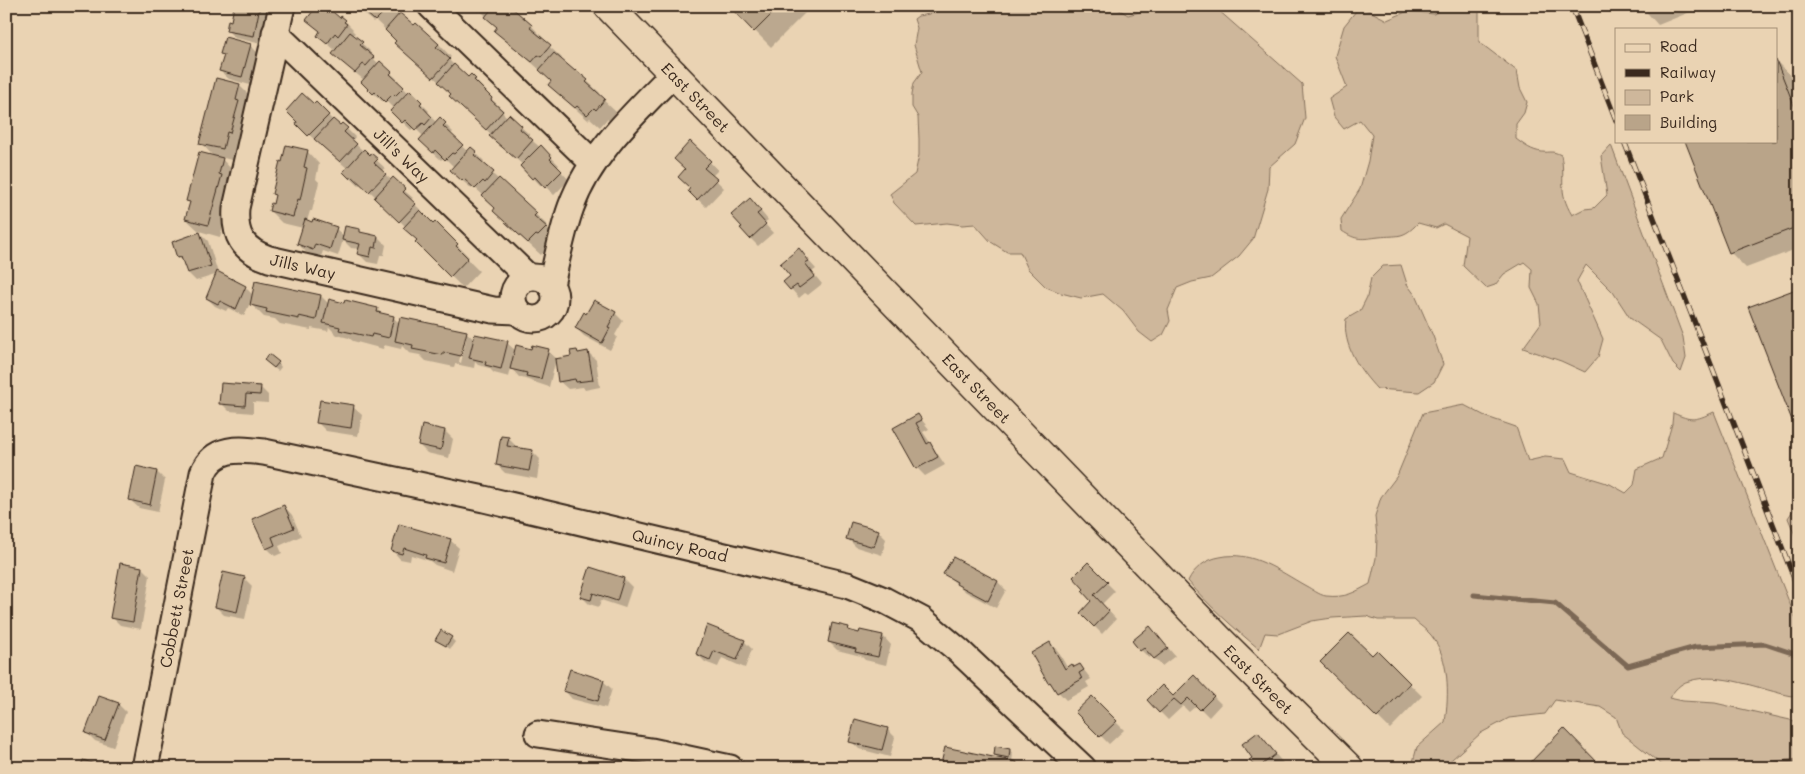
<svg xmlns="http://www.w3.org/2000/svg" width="1805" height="774" font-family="Mali,sans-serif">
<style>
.green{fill:#ceb79b;stroke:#84705c}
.shadow{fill:#0003;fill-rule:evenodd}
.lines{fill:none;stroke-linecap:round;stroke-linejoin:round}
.stream{stroke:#7b6754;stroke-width:5}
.building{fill:#b9a489;stroke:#3b2a1e}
.minor-casing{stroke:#3b2a1e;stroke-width:29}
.major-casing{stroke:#3b2a1e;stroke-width:31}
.minor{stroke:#ead3b3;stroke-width:25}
.major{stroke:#ead3b3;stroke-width:28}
.rail-casing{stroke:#3b2a1e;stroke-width:5.5}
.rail{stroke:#ead3b3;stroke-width:4;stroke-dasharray:11;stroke-linecap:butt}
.labels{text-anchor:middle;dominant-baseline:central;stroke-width:4;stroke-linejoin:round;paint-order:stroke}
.street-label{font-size:16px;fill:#3b2a1e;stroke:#ead3b3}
</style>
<rect width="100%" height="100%" fill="#ead3b3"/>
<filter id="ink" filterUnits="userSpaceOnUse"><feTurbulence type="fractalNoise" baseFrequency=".02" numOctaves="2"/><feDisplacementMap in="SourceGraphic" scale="10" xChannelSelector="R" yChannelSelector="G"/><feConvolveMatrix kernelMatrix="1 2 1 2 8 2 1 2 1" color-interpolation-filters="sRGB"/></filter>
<g filter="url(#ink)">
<g class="green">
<polygon points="943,6 1113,6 1128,15 1161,6 1193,6 1217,9 1302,84 1305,118 1295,144 1269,167 1268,189 1253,239 1239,256 1211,278 1192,282 1177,288 1168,310 1170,321 1163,335 1152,342 1139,332 1123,311 1103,294 1081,298 1061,293 1046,287 1028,269 1020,252 1007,252 991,242 975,224 962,225 947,223 916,226 894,203 890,194 915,174 919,155 919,139 918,117 912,107 912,94 914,83 922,72 914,45 917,28 914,19 918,16 929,14"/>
<path d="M1360,6L1387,20L1408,11L1434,14L1445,6H1479V42L1517,71L1520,88L1527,102L1524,113L1516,124V139C1524,145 1532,151 1542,152C1551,153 1551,150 1561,155C1566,181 1557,190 1572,215L1584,209L1594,208L1607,195L1601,156L1611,145L1683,337L1686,358L1681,372L1673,364L1661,340L1630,318L1613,292L1586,265L1577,281L1603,339L1598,357L1585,372L1561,361L1523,348L1541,323L1539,304L1531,288L1532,269L1524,262L1504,274L1495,285L1486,288L1463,266L1467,236L1444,224L1436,228L1418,223C1403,239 1398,235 1379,237C1362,239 1357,241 1342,231L1341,219L1360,189L1368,161L1372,135L1360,120L1344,129L1334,117L1329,99L1347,87L1335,56L1344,26Z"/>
<path d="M1401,265L1407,284L1415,295L1433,336L1443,364L1434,382L1419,392L1377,389C1360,371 1342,345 1346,319L1360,311L1367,297L1371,278L1383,266Z"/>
<path d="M1464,405L1487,417L1516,427L1528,461L1545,457L1565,459L1571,472L1610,484L1626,493L1634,485L1637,469L1662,458L1672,424L1673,413C1692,421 1694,421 1714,412L1799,627V691L1792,696C1761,690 1720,671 1689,681C1680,683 1674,691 1669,698L1683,701L1715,703L1799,722V768H1666L1622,733L1616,717L1600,707L1555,700L1545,714L1509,718L1481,733L1451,760L1432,768H1427L1413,762L1417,747L1445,722C1449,694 1450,659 1431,635C1427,630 1419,625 1414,620H1378L1366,616L1332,618L1312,621L1278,634L1265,633L1259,649C1234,628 1209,606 1188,581C1194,568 1207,559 1220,557C1252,550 1279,571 1306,586C1312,589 1319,595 1326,596C1346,598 1353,593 1370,584L1376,558L1377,538L1375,516L1381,497L1397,476L1423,413Z"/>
<polygon points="1799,478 1799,545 1788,518 1794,509 1793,494 1796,479"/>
</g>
<g class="shadow">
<polygon points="235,6 265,6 269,10 262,44 235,38 227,30 232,23"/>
<polygon points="357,6 391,6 400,15 439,44 451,57 448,59 468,79 471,76 487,92 485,93 504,111 502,112 508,118 509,116 530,135 528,137 549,155 559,165 557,167 569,180 554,195 543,184 541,186 522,166 523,165 499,144 492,135 463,108 446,88 408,55 388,32 375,20 373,22"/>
<polygon points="472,6 508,6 531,25 543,38 542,40 562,58 560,60 587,81 600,93 598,95 616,112 609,121 607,119 600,127 590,118 588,120 549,85 552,82 540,70 496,31 498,28 480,10 478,12"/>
<polygon points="730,6 801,6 806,12 771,47"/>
<polygon points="1641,6 1705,6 1658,25"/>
<polygon points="308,20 345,21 353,29 352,30 355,33 353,35 370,51 368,53 379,64 380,63 399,81 398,83 409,93 410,92 429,111 427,113 437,123 440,119 453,132 450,135 468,152 471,149 476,153 484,161 482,164 548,226 546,228 558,240 549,246 541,255 506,223 496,208 484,196 473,186 471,188 459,178 454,167 444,157 441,160 428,148 424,137 414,127 411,130 391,111 394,109 384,99 382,101 370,90 364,80 342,62 336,51 319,36 321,32"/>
<polygon points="250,45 258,53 250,85 229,79 220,71 225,56 222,53"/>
<polygon points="1776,61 1792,77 1799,95 1799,248 1746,268 1730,252 1776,141"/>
<polygon points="239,85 251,97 235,161 220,157 234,172 233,188 220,237 199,231 186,219 191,203 188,200 215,158 201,143"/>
<polygon points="316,104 340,127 342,125 347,129 355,137 352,141 370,157 371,155 385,168 381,171 413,198 410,200 423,212 422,214 433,225 435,223 469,257 467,259 479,271 463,288 416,242 418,241 406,227 376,197 361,183 359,186 344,172 348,169 297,124"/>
<polygon points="690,143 718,170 712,176 724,188 706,207 689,191 691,189 687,169"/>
<polygon points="307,151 319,164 316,179 319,182 312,211 310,211 307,221 336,229 344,236 360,231 363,234 378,237 386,245 384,255 380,255 378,264 367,262 359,254 360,249 351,248 343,240 338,256 323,251 321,257 306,252 298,244 303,228 282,223 270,211 274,205 276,197 273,194"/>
<polygon points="758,208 768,220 764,223 773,233 758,246 750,238"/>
<path d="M200,233L208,241L218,273L245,287L253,295L321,296L329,304L377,309L382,314L393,317L400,324L466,332L475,340L507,343L516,351H548L557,359L572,357L577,351L579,354L588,352L596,360L600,387L585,390L583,387L568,389L559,381L556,359L549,387L519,377L511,368L509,377L494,373L489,368L478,365L475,362L474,368L455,364L454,367L426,361L420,355L409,353L402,346L401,349L384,345L383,349L353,341L349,338L337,335L329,327L328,331L311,328V330L280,324L275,319L264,317L250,303L244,316L228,308L226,311L215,306L207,298L218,274L196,281L188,273L185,264L178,257ZM464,339H466L461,363L459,362Z"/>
<polygon points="799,250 816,269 812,272 822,284 808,295 805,293 799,298 785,282 792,277"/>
<polygon points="615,313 623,321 615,335 617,337 610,350 584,336 576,328 587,316"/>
<polygon points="278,363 281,367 278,371 269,364"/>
<polygon points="260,387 268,395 268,403 253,402 253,413 229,411 221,403"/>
<polygon points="353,407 362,415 358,436 326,431 318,423"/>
<polygon points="918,415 929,429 923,432 945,465 925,476 917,468 895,428"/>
<polygon points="445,431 453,439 449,458 427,453 419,445"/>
<polygon points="508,438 516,446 516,449 532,451 540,459 537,479 505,473 497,465"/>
<polygon points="157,472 165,480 158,512 139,508 130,500"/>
<polygon points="284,506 292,515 301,536 279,546 282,553 275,556 267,548"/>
<polygon points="400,525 450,540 459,548 452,571 435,565 430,561 411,555 410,561 400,559 392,550"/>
<polygon points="878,531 886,539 882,555 856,547 848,539"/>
<polygon points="953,559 998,582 1006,590 996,608 966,592 945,574"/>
<polygon points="1088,564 1115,591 1102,604 1116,619 1102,634 1081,613 1093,601 1086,589"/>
<polygon points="121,565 142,568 150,576 141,629 120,625 112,617"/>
<polygon points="591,568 624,579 632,587 625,608 601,600 599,607 589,604 581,596"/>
<polygon points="244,578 252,586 245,619 224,615 216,607"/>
<polygon points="848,628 853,633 860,635 861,631 883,636 891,645 886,665 865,660 861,656 837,650 829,642"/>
<polygon points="1158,636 1175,656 1162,666 1152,656 1149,658 1141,650"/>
<polygon points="451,638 455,642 450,649 437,639"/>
<polygon points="744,641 752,649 745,668 722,658 718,667 705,662 697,654"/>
<polygon points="1050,643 1058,651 1068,669 1075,668 1080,665 1091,679 1086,682 1089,687 1066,700 1049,682"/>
<polygon points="1377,652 1422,696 1390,729 1322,662 1372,657"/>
<polygon points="1194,677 1221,704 1209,717 1197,705 1189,712 1183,706 1168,720 1148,700 1173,698"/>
<polygon points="603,681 612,689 606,708 572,699 564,690"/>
<polygon points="1092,698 1124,730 1109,744 1077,712"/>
<polygon points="118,704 126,712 113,747 95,741 87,733"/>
<polygon points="887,729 895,737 890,757 859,749 851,741"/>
<polygon points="1258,733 1283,763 1276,768 1257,768 1254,758"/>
<polygon points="1010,750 1013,754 1012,762 1016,763 1021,768 941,768 1000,760 995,755"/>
</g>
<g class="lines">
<g class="stream">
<polyline points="1474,595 1555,603 1628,666 1696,647 1765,644 1795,654 1799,661"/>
<polyline points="1731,768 1799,761"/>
</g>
</g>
<g class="building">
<polygon points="234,6 260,6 254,36 226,31 228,20 231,21"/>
<polygon points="317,6 326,6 340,18 341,16 346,20 344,22 347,24 338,36 335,33 327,44 317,36 320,31 306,20"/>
<polygon points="356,6 390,6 375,21 362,9 360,11"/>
<polygon points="494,6 510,6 532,25 530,28 551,45 541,57 538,55 532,62 494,31 497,27 485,17"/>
<polygon points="729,6 780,6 754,32"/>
<polygon points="400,13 414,25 416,23 439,44 436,47 450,59 433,78 394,43 396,41 385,30"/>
<polygon points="350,32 363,42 360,45 374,57 366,66 363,64 355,73 332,54"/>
<polygon points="225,37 251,44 242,77 219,71 224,55 220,54"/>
<polygon points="554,53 575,71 576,70 588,80 586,82 605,99 596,110 594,108 587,115 577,106 575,108 548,85 551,81 539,70"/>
<polygon points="1776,60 1799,118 1799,226 1729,253 1685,141 1776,141"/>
<polygon points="380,61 392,72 390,74 404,87 395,96 393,94 385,102 375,92 373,94 361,82"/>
<polygon points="454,64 468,77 471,74 476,79 474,80 492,98 491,100 503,111 486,130 449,96 451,94 438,82"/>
<polygon points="216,78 240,84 236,100 239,101 230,133 227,132 223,149 199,144"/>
<polygon points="410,90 422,102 420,104 432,117 425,125 423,123 415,130 405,120 402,123 390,111"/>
<polygon points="302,93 314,104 316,102 329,115 308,136 296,124 297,122 286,111"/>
<polygon points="509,114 522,126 520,129 533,140 516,159 489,136"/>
<polygon points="440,117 446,123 443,126 463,145 454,154 452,153 445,160 435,150 433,153 419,140"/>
<polygon points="333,119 340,125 342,123 348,128 344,132 357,144 340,162 314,139"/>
<polygon points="690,141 711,161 704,168 717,179 697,200 688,191 690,188 678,177 685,169 674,159"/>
<polygon points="286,145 308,150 304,167 307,168 300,200 298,199 293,217 269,211 271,203 273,204 275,195 272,194 280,161 282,162"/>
<polygon points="541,145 552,157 550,159 562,171 545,188 535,177 532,179 520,166"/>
<polygon points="471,147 477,152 474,155 494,172 485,183 483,181 475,189 464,179 462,181 450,170"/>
<polygon points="364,149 370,155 371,153 378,159 374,163 386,174 369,192 352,176 350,179 343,172"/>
<polygon points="199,152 223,158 219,174 222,175 208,225 185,219 190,202 186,201"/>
<polygon points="393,177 406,189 403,192 416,204 399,222 374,198"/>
<polygon points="499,178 537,213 534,216 547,227 538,236 536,235 528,243 493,211 495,208 482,196"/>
<polygon points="750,198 761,211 757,214 766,224 750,239 740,228 742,227 731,215"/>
<polygon points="420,210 433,223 435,221 458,244 456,246 468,258 450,277 415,242 417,240 403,228"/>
<polygon points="305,219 312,222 313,219 337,227 330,249 315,244 313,250 297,244"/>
<polygon points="345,226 360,229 360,232 378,236 376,248 372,247 370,257 357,254 360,244 342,240"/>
<polygon points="200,232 211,266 187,273 181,257 177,258 172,242"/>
<polygon points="799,248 809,261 805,263 815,276 799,288 797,285 790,290 783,282 790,276 780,264"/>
<polygon points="217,271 246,286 236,309 220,301 218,304 206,298"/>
<polygon points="255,281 321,295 316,320 299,316 299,319 266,312 267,309 250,305"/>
<polygon points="1799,288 1799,427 1795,428 1748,307"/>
<polygon points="329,299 344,303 345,300 378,308 377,312 394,316 389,338 372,334 371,337 339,330 340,327 323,323"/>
<polygon points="594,300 616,312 608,327 610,328 602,343 575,328 584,312 586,314"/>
<polygon points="400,317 467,331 461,356 443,352 443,355 412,349 413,345 395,341"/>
<polygon points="475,334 508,341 501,369 485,365 486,362 469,358"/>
<polygon points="516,345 531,349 532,345 549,349 541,379 526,376 527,373 510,369"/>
<polygon points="577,350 578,353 588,351 593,380 576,382 575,379 558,382 555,359 571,356 570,351"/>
<polygon points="269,354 279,362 274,368 264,360"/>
<polygon points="221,383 261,386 260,395 246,394 245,406 219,404"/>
<polygon points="320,400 354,405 351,428 316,423"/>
<polygon points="918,414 922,420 916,423 927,444 930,442 938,457 916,469 893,428"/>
<polygon points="422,425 445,430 441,450 418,445"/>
<polygon points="501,436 509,437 507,446 533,450 529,471 496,465"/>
<polygon points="136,466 157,471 150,505 129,500"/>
<polygon points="284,505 294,528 272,537 275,545 266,549 252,519"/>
<polygon points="851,522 879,530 874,547 846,539"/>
<polygon points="399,524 451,539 444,563 425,558 426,555 404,548 402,554 391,551"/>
<polygon points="953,557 998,581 988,601 956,584 957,582 943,574"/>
<polygon points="1088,562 1108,582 1094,595 1109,611 1094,627 1080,613 1091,601 1082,591 1084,589 1073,577"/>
<polygon points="120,563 142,567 133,622 110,618"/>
<polygon points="590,567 624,578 617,601 593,593 591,600 580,597"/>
<polygon points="223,572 245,577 237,612 215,607"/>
<polygon points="832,623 849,627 848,630 859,633 860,630 883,635 878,657 855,652 856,649 828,642"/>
<polygon points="707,625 745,640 737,660 714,651 710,660 696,654"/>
<polygon points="1150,626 1168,648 1154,659 1144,648 1140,651 1132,641"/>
<polygon points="441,630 452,637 446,646 435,640"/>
<polygon points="1349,633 1372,655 1377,650 1410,683 1377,718 1320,662"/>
<polygon points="1050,642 1065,669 1072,664 1074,667 1080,664 1084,670 1079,673 1082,679 1057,693 1050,682 1048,683 1031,653"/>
<polygon points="570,669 604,680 598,701 563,691"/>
<polygon points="1194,675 1214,696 1200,710 1188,698 1181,705 1174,699 1159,713 1147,700 1162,685 1173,696"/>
<polygon points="99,696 119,703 105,740 85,733"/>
<polygon points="1092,696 1117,721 1100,737 1075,712"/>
<polygon points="855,719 888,728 882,750 849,742"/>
<polygon points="1564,728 1603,768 1525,768"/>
<polygon points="1258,732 1276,754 1263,764 1266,768 1256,768 1249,760 1252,758 1242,744"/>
<polygon points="995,746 1010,749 1009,758 994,755"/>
<polygon points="945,747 1017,762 1015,768 940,768"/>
<polygon points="83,760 95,764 94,768 80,768"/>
</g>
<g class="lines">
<g class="minor-casing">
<g id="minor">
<path d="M282,6L236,208C234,235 242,250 269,259L493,310L517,311"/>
<polyline points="431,6 593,163"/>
<polyline points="275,33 528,277"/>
<circle cx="534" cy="298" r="21"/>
<path d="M551,285C557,259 562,232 571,207C590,154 635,113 674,73"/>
<polyline points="538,734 651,751 730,768"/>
<path d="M145,768L203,473C214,446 239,449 264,452L484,499L847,585L884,600L922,620L959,651L1083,768"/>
</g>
</g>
<g class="major-casing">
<polyline id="major" points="608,6 1219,639 1349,768"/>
</g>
<use href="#minor" class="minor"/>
<use href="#major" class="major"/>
<g class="rail-casing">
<g id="rail">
<polyline points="1572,6 1616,120"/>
<polyline points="1624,141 1799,591"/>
</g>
</g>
<use href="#rail" class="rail"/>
</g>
</g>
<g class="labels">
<g class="street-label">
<text transform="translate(696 97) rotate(46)">East Street</text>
<text transform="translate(402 155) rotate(44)">Jill's Way</text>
<text transform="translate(303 266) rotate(13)">Jills Way</text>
<text transform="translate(977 388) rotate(46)">East Street</text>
<text transform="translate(680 545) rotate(13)">Quincy Road</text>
<text transform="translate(176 608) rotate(-79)">Cobbett Street</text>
<text transform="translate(1259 679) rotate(45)">East Street</text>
</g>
</g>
<rect width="1805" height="774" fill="none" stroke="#ead3b3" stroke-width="25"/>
<rect x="12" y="12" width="1780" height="749" fill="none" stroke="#3b2a1e" stroke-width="2" filter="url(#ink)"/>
<rect x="1615" y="28" width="162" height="115" fill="#ead3b3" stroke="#a48f77"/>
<rect x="1625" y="44" width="25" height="8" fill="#ead3b3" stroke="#a48f77"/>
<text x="1660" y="52" font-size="15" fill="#3b2a1e">Road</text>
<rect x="1625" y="69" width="25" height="8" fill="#3b2a1e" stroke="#a48f77"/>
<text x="1660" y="78" font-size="15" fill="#3b2a1e">Railway</text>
<rect x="1625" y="90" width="25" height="15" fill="#ceb79b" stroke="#a48f77"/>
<text x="1660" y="102" font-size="15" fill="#3b2a1e">Park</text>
<rect x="1625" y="115" width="25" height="15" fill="#b9a489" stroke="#a48f77"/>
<text x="1660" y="128" font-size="15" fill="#3b2a1e">Building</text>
</svg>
